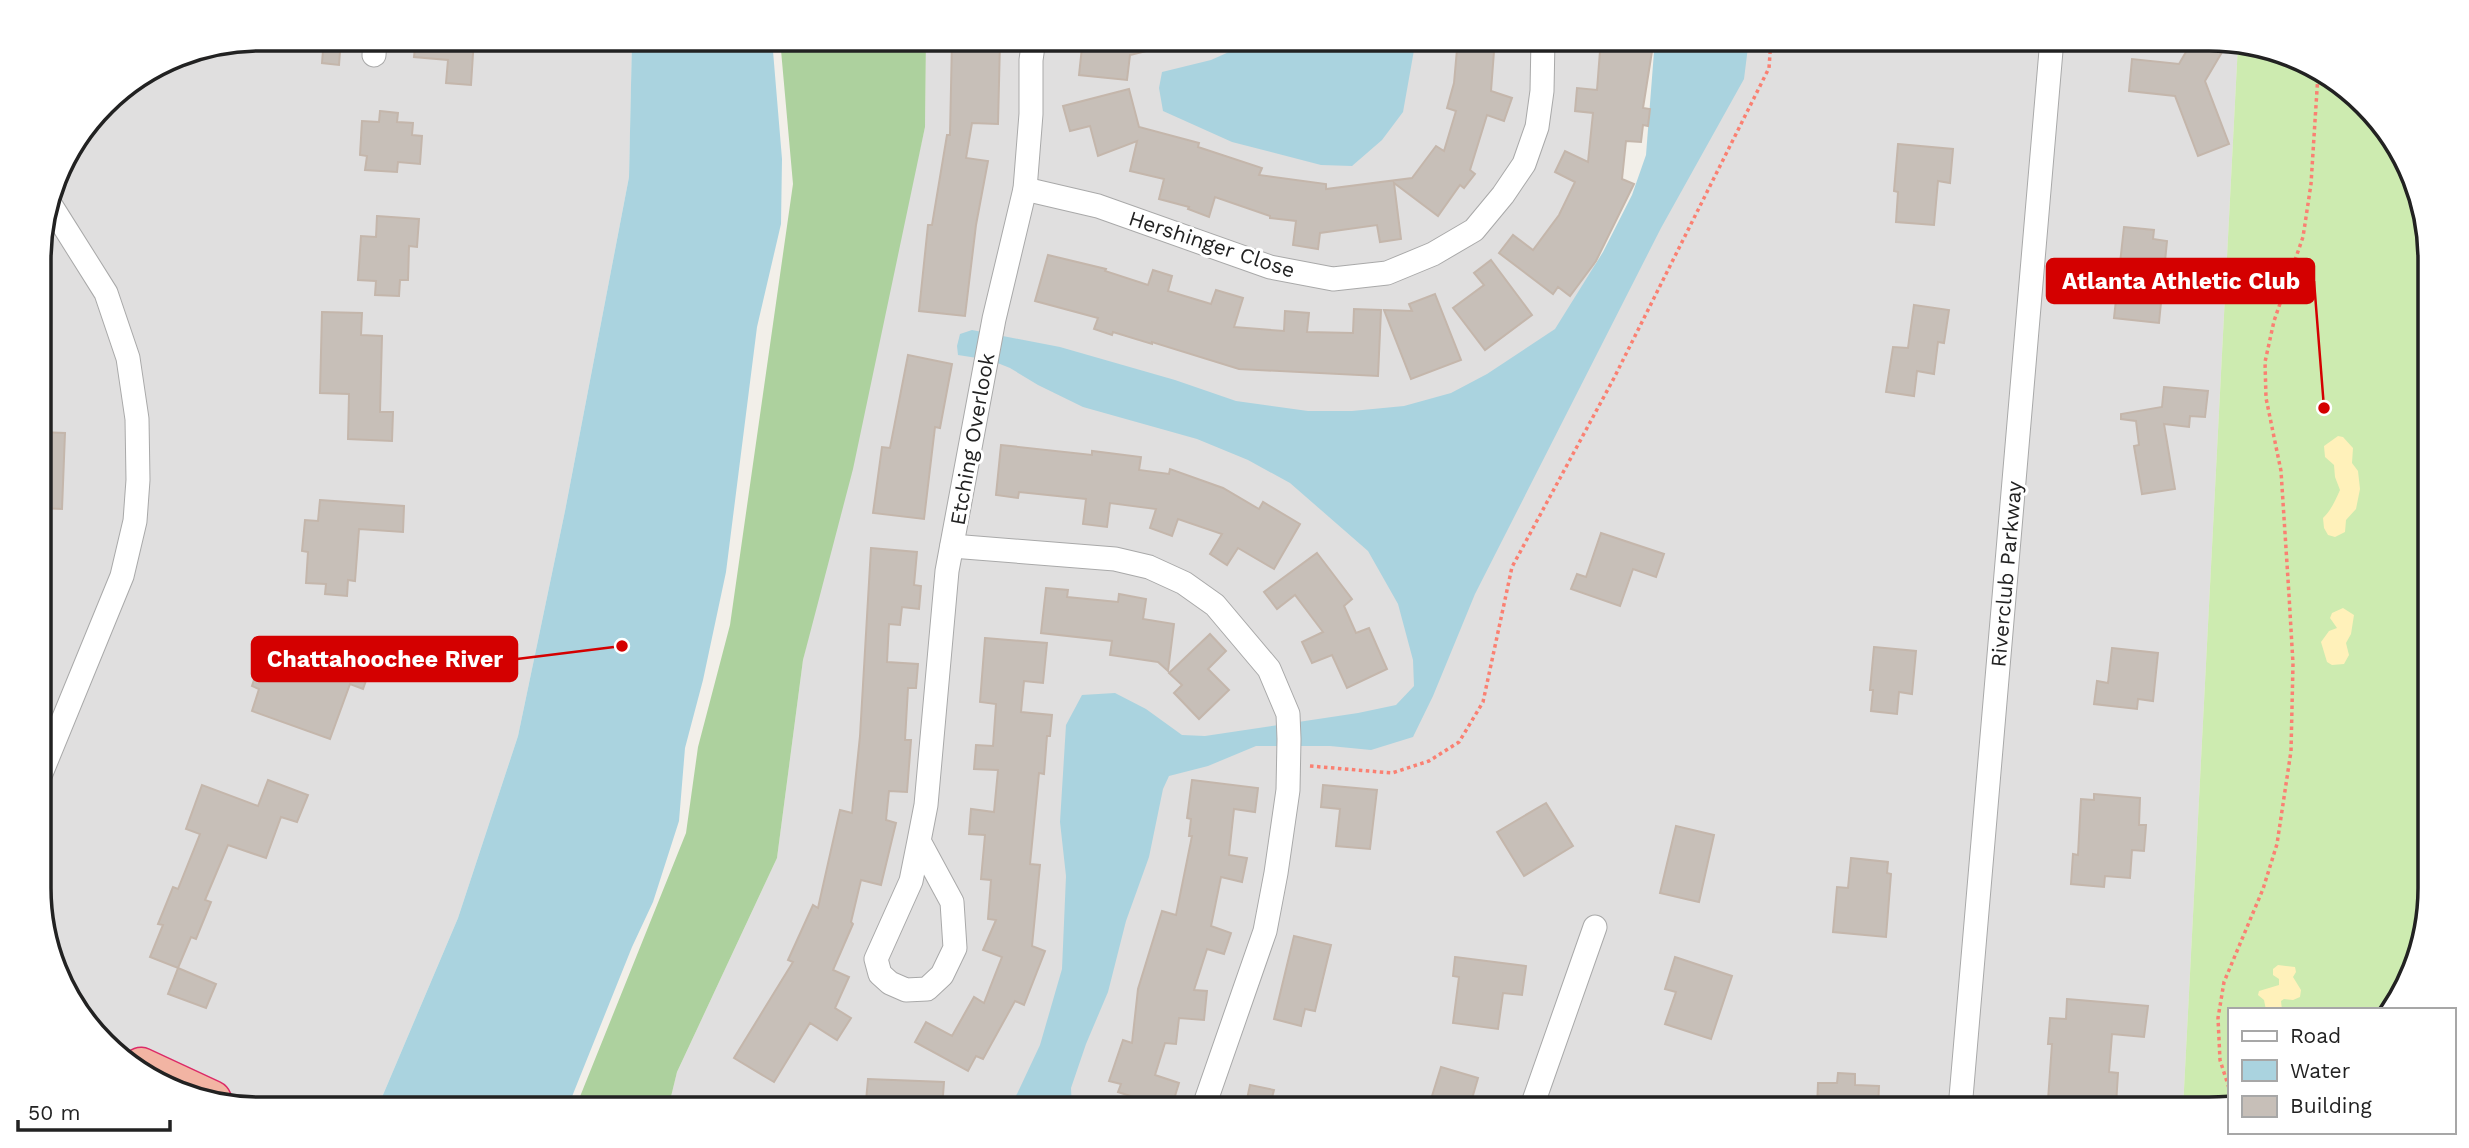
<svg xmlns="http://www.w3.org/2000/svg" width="2469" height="1148" font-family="'Work Sans',sans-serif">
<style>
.residential{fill:#e0dfdf}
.grass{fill:#cdebb0}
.forest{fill:#add19e}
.sand{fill:#fff1ba}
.water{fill:#aad3df}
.building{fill:#c7bfb8;stroke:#c4b6ab;stroke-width:2}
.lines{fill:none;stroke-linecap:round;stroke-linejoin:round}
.minor-casing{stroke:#a9a9a9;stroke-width:25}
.trunk-casing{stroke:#dc2a67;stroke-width:41}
.path{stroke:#fa8072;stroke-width:3.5;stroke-dasharray:3.5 3.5;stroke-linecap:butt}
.minor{stroke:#fff;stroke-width:23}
.trunk{stroke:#f2b4a3;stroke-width:38}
.labels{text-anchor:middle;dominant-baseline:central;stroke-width:6;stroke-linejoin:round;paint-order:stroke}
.street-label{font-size:21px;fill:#222;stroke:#fff}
.rim{fill:none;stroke:#222;stroke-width:3.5}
.leader{fill:none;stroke:#d40000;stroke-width:2.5}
.callout-dot{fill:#d40000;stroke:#fff;stroke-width:2.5}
.callout{fill:#d40000;stroke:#d40000;stroke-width:2.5}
.callout-label{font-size:23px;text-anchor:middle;font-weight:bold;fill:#fff}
</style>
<rect width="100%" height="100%" fill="#f2efe9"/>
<g class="residential">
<polygon points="260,39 632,39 629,177 565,511 518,736 458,918 377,1109 260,1109 175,1092 85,1023 40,917 39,245 62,162 114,94 176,55"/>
<polygon points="926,39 1635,39 1588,306 1732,39 2209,39 2238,44 2183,1109 668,1109 677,1072 777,858 803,660 925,127"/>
</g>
<polygon class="grass" points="2238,44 2294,56 2385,126 2429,232 2430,888 2413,973 2391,1010 2229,1010 2229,1107 2223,1109 2183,1109"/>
<polygon class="forest" points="780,39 926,39 925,127 853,469 803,660 777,858 677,1072 668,1109 575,1109 686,833 698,747 730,625 793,184"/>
<g class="sand">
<path d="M2338,436L2343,437L2353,448L2352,463L2358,471L2360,489L2356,509L2346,520L2345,532L2335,537L2328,535L2324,528L2323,518C2332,509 2335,501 2340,490L2335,477L2334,465L2325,457L2324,446Z"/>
<polygon points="2343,608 2354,615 2351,634 2346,643 2349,655 2344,664 2332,665 2327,662 2321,642 2329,631 2337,628 2330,618 2332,613"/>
<polygon points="2278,965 2295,967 2296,972 2293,977 2301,990 2300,997 2293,1000 2284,999 2281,1001 2282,1010 2266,1010 2264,1000 2258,995 2259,991 2279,985 2279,979 2273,975 2273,969"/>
</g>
<g class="water">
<polygon points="632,39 772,39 782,159 781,224 757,327 726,572 703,680 685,748 679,821 653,902 632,947 567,1109 377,1109 458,918 518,736 565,511 629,177"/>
<polygon points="1258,39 1416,39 1403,112 1382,140 1352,166 1321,165 1232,142 1163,111 1159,88 1162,72 1211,60"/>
<polygon points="1655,39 1749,39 1744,79 1661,228 1475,594 1433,696 1413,737 1371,750 1330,746 1256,746 1208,766 1169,776 1163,789 1149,857 1126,921 1108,992 1086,1044 1071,1088 1072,1109 1006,1109 1017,1094 1040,1045 1062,969 1066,876 1060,822 1066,725 1082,695 1115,693 1146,709 1182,735 1205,736 1358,713 1396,705 1414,686 1413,660 1398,604 1368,551 1290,483 1248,460 1197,439 1083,407 1038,385 1010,368 990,360 958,355 957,346 960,334 972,330 1060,347 1175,380 1236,401 1308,411 1352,411 1404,406 1451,393 1487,374 1555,329 1603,252 1632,195 1646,155"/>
</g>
<g class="building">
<polygon points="324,38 341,38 339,65 322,63"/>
<polygon points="416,38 474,38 471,85 446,83 448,60 414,57"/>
<polygon points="1083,38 1170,38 1171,45 1130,55 1127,80 1079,75"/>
<polygon points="1458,38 1495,38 1491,91 1512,98 1504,121 1487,115 1470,170 1475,174 1464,188 1460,185 1438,216 1394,183 1401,239 1380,242 1377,225 1320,233 1318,249 1293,245 1296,221 1270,218 1270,216 1215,197 1209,217 1188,209 1189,207 1159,199 1164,179 1130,171 1137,141 1098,156 1090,126 1070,131 1063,106 1129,89 1139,127 1199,143 1198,147 1262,168 1259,175 1326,184 1326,189 1412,178 1436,146 1444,151 1456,111 1447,108 1454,83"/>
<polygon points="1601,38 1642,38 1641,44 1653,45 1643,108 1650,109 1648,126 1643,125 1641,142 1626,141 1622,179 1634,184 1596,261 1570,296 1558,287 1553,294 1499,253 1513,235 1533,250 1559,215 1575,182 1555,172 1565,151 1588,162 1593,113 1575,111 1577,88 1597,90"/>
<polygon points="2194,38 2228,42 2205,81 2229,144 2198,156 2175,96 2129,91 2132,59 2179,64"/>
<polygon points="952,41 1000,42 998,124 972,123 966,158 988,161 976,225 965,316 919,311 928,225 932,225 947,135 950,135"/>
<polygon points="380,111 398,113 397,122 413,123 412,135 422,136 420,164 398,162 397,172 365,170 367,156 360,155 362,121 379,122"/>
<polygon points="1898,144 1953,149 1950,183 1938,181 1934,225 1896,222 1898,192 1894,191"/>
<polygon points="377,216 419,219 417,247 409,246 408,280 400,280 399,296 375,295 376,281 358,280 361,236 376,237"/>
<polygon points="2124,227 2154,230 2153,239 2167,241 2159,323 2114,318"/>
<polygon points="1048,255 1106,269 1105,271 1148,285 1153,270 1172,276 1168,291 1211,304 1216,290 1243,298 1234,327 1284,331 1285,311 1309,313 1307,332 1353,333 1354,309 1381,310 1378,376 1239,369 1152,342 1152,344 1113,332 1112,335 1094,329 1098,318 1035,301"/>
<polygon points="1491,260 1532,315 1485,350 1453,308 1484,285 1474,273"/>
<polygon points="1435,294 1461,360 1411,379 1384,310 1412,311 1409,304"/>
<polygon points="1914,305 1949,310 1944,343 1938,342 1934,374 1917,371 1914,396 1886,392 1893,347 1908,348"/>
<polygon points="322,312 362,313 361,335 382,336 380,412 393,412 392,441 348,439 349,394 320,393"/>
<polygon points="908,355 952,364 940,428 935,427 924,519 873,513 882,447 890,448"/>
<polygon points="2164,387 2208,391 2205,417 2190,416 2189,427 2164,424 2175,489 2142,494 2134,446 2139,445 2136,421 2121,419 2121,414 2162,407"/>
<polygon points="39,432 65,433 62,509 40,508"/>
<polygon points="1001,445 1092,455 1092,451 1141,457 1139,470 1169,474 1170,469 1223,488 1259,509 1263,502 1300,524 1274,569 1238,548 1227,565 1210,554 1222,534 1178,519 1172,536 1150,528 1156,509 1110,503 1107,527 1083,524 1086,499 1019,492 1018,498 996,495"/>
<polygon points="320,500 404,506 403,532 359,529 355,581 348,580 347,596 325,594 326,584 306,583 308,552 302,551 305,520 318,521"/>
<polygon points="1601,533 1664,554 1656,577 1633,569 1620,606 1571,589 1577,574 1586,577"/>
<polygon points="871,548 917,552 914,585 921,586 919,609 902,607 900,625 889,624 887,662 918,664 916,688 908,688 905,740 911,740 907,792 889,791 886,820 896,823 881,885 861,880 851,922 853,924 833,970 849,977 835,1008 851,1018 837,1040 810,1023 774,1082 734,1058 793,962 788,960 813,905 818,908 840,810 852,813 860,736"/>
<polygon points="1317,553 1352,599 1344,606 1356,633 1369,628 1387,669 1347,688 1332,655 1312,663 1302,642 1323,632 1295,595 1277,609 1264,592"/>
<polygon points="1046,588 1068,590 1067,597 1118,602 1119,594 1146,599 1143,619 1174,624 1168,671 1158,662 1110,655 1112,641 1041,633"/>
<polygon points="1210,634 1226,651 1208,669 1229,690 1199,719 1174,693 1182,685 1169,673"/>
<polygon points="985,638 1047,643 1043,683 1024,681 1021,712 1052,715 1050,736 1047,736 1044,774 1039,773 1030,864 1040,865 1032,946 1045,951 1024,1005 1015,1001 983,1059 976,1056 968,1071 915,1042 926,1022 952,1036 974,997 984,1003 1002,957 983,950 996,920 988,919 991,880 981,879 985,835 969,834 971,809 994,812 998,770 974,769 976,745 993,746 996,704 980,702"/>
<polygon points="334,647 373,661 363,689 350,684 330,739 252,711 259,689 252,686 257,671 267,675 272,660 323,678"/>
<polygon points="1874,647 1916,651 1912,694 1899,692 1897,714 1871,711 1873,690 1870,690"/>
<polygon points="2112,648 2158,653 2153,701 2138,699 2137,709 2094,704 2097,681 2108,683"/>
<polygon points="268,780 308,795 297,822 281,817 266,858 228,845 205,900 211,902 196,939 191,937 178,968 150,957 163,925 158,924 173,887 178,889 200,834 186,829 202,785 258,806"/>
<polygon points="1192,780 1258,788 1255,812 1234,809 1229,855 1247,858 1242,882 1221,877 1211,926 1231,933 1224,954 1207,949 1194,990 1207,991 1204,1020 1179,1018 1176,1044 1165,1043 1155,1075 1179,1083 1171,1109 1118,1092 1121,1084 1109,1081 1123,1040 1132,1043 1138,989 1162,911 1176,915 1192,836 1189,836 1191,819 1187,818"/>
<polygon points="1323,785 1377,790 1370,849 1336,846 1340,809 1321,807"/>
<polygon points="2094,794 2140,798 2139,825 2146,825 2144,851 2132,850 2130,878 2105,876 2104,887 2071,884 2073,854 2078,855 2081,799 2094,800"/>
<polygon points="1546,803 1573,846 1524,876 1497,832"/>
<polygon points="1676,826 1714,835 1699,902 1660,893"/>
<polygon points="1851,858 1888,862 1887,873 1891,874 1886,937 1833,932 1837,887 1848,888"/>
<polygon points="1294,936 1331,945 1315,1011 1305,1009 1301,1026 1274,1019"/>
<polygon points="1455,957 1526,966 1522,995 1503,993 1498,1029 1453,1023 1459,977 1453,976"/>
<polygon points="1675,957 1732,976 1711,1039 1665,1024 1676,992 1665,989"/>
<polygon points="178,968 216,984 206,1008 168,994"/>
<polygon points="2067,999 2148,1006 2144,1037 2112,1034 2109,1072 2118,1073 2116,1105 2048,1100 2052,1044 2048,1044 2050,1018 2066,1019"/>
<polygon points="1441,1067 1478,1078 1469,1109 1428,1109"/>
<polygon points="1838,1073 1855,1074 1855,1085 1879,1086 1878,1109 1817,1109 1818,1083 1837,1083"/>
<polygon points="868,1079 944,1082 942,1109 904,1109 904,1104 866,1101"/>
<polygon points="1250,1085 1274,1090 1269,1109 1245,1109"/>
</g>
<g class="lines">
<g class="minor-casing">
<g id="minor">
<polyline points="374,55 375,39"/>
<polyline points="1025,189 1098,206 1270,267 1333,279 1387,273 1433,254 1474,230 1503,195 1524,164 1537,127 1542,91 1543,39"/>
<polyline points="952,546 1115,559 1149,567 1184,583 1215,605 1269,669 1288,714 1289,739 1288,790 1276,873 1265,931 1203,1109"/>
<polyline points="40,776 122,576 135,521 138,480 137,419 128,358 106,293 50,204"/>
<polyline points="919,841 952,902 955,948 942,975 927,989 906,990 890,983 880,974 876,959 911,881 919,841 926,805 947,571 994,319 1025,189 1031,114 1031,60 1034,39"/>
<polyline points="1531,1109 1595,927"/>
<polyline points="1960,1109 2052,39"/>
</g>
</g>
<g class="trunk-casing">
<polyline id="trunk" points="141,1067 212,1100"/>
</g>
<g class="path">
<polyline points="1310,766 1392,773 1429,761 1459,742 1483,702 1512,567 1614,378 1769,68 1771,39"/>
<polyline points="2229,1088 2220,1060 2218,1018 2224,982 2263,889 2277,844 2291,751 2293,664 2289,595 2281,471 2266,398 2265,362 2274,321 2303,237 2311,184 2318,74"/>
</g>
<use href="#minor" class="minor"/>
<use href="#trunk" class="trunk"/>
</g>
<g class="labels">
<g class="street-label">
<text transform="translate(1212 244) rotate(18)">Hershinger Close</text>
<text transform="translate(972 439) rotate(-80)">Etching Overlook</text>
<text transform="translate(2006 574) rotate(-85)">Riverclub Parkway</text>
</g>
</g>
<path d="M0 0H2469V1148H0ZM260 51H2209A209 209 0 0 1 2418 260V888A209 209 0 0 1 2209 1097H260A209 209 0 0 1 51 888V260A209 209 0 0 1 260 51Z" fill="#fff" fill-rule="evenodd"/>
<path class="rim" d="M260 51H2209A209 209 0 0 1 2418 260V888A209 209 0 0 1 2209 1097H260A209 209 0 0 1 51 888V260A209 209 0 0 1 260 51Z"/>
<path class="leader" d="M2324 408L2314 281M622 646L517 659"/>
<g class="callout-dot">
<circle cx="2324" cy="408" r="7"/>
<circle cx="622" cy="646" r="7"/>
</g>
<g class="callout">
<rect x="2047" y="259" width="267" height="44" rx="7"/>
<rect x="252" y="637" width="265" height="44" rx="7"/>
</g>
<g class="callout-label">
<text x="2181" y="289">Atlanta Athletic Club</text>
<text x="385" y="667">Chattahoochee River</text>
</g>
<rect x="2228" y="1008" width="228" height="126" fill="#ffffff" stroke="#a7a7a7" stroke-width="2"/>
<rect x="2242" y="1031" width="35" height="10" fill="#ffffff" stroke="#a7a7a7" stroke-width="2"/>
<text x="2290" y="1043" font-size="21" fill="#222222">Road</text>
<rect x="2242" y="1060" width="35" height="21" fill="#aad3df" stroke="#a7a7a7" stroke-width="2"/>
<text x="2290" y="1078" font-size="21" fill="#222222">Water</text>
<rect x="2242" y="1096" width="35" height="21" fill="#c7bfb8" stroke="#a7a7a7" stroke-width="2"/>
<text x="2290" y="1113" font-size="21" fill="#222222">Building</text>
<path d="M18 1120v10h152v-10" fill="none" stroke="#222222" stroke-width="3.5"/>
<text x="28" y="1120" font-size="21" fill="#222222" stroke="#ffffff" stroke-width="5" paint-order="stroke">50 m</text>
</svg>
